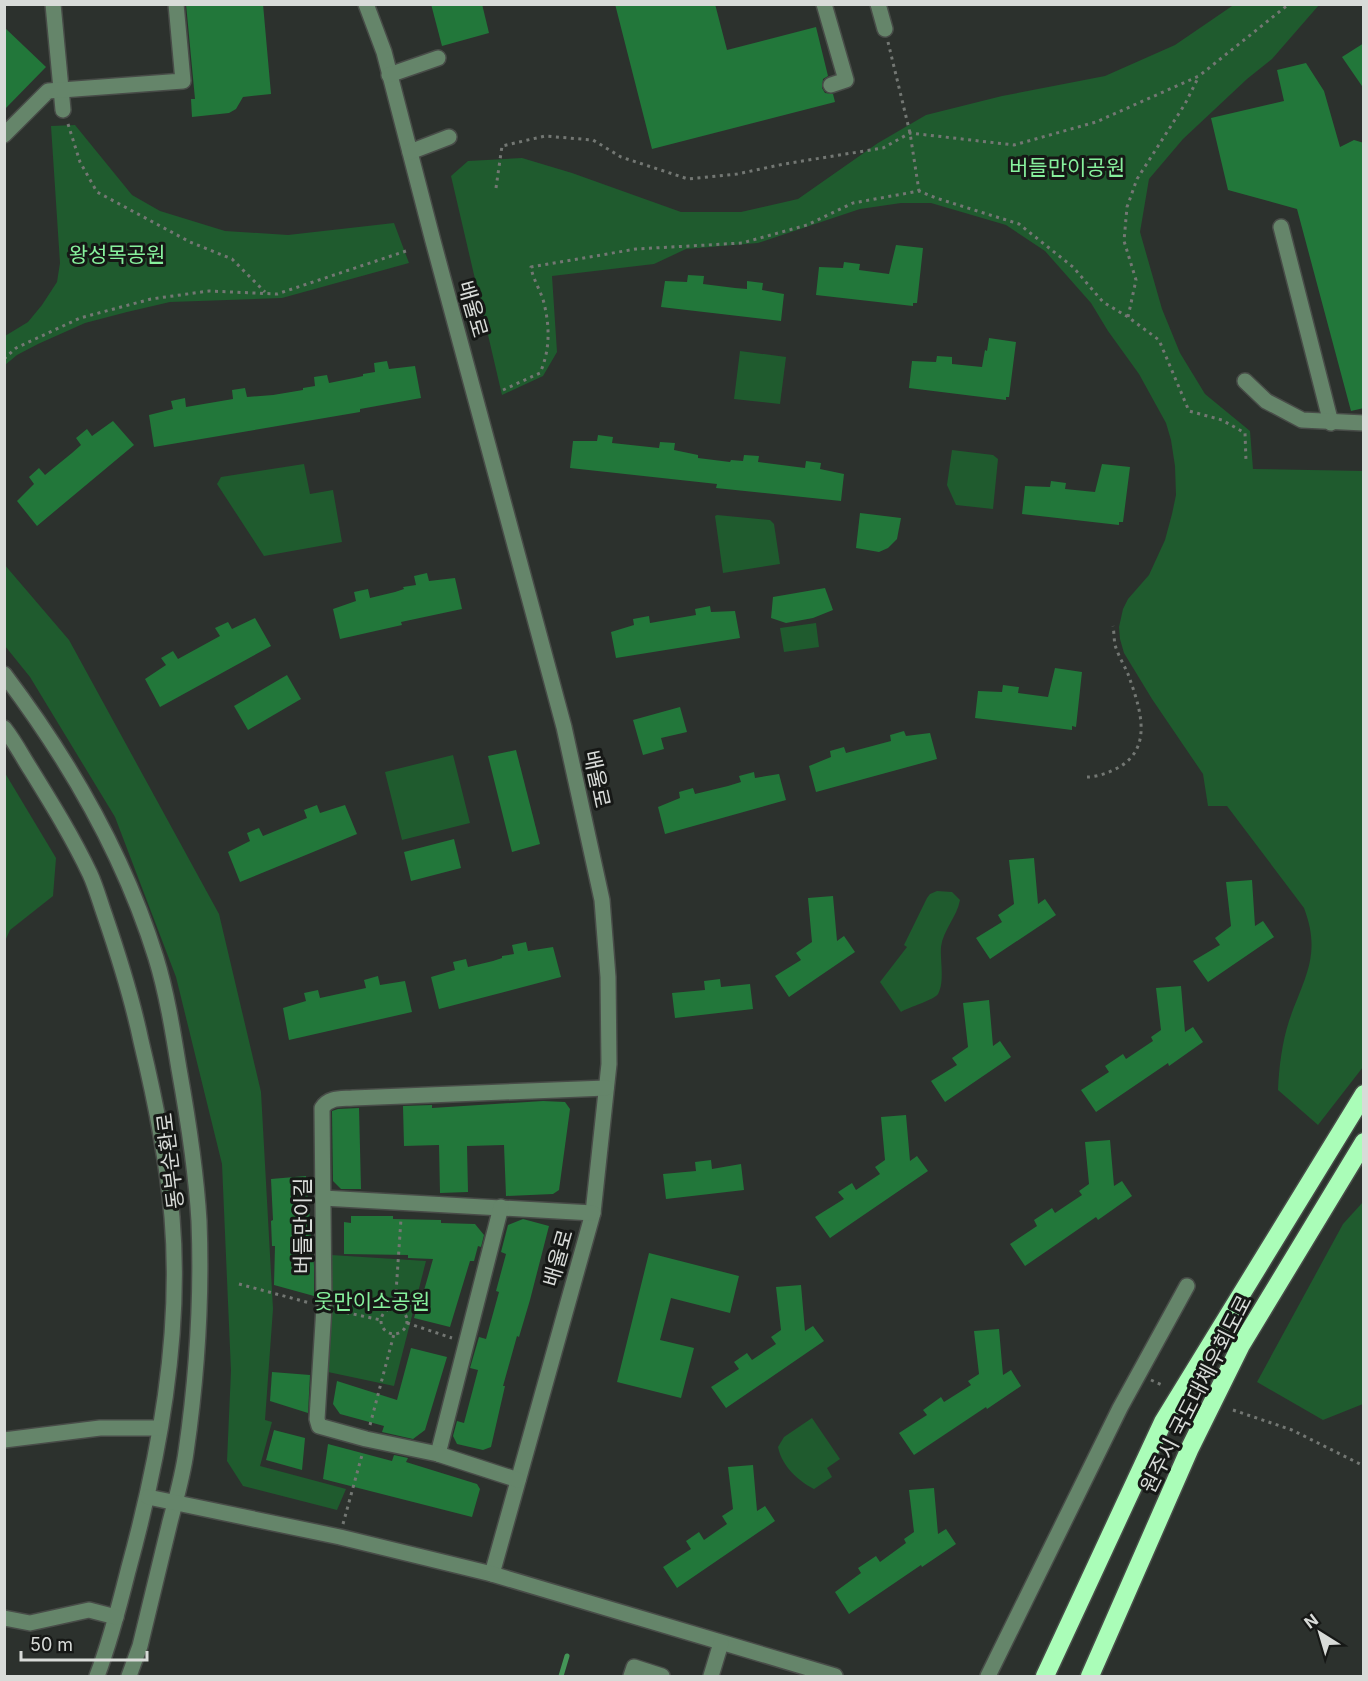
<svg xmlns="http://www.w3.org/2000/svg" width="1368" height="1681" font-family="Inter,'Noto Sans KR',sans-serif">
<style>
.green{fill:#1f5b2e}
.lines{fill:none;stroke-linecap:round;stroke-linejoin:round}
.stream{stroke:#449557;stroke-width:5}
.building{fill:#22773a}
.minor-casing{stroke:#484c48;stroke-width:18}
.highway-casing{stroke:#484c48;stroke-width:21}
.path{stroke:#737773;stroke-width:3;stroke-dasharray:3 4.5;stroke-linecap:butt}
.minor{stroke:#65856a;stroke-width:15}
.highway{stroke:#aafdb8;stroke-width:18}
.labels{text-anchor:middle;dominant-baseline:central;stroke-width:6;stroke-linejoin:round;paint-order:stroke}
.park-label{font-size:21px;fill:#87f19d;stroke:#161816}
.street-label{font-size:21px;fill:#d8dbd8;stroke:#161816}
</style>
<rect width="100%" height="100%" fill="#2c312d"/>
<g class="green">
<path d="M1235,4L1319,5L1272,59L1247,79L1183,139L1149,179L1140,232L1162,309L1180,353L1205,394L1250,431L1253,469L1363,471V1067L1318,1125L1278,1090C1279,1067 1282,1043 1289,1021C1304,978 1322,955 1304,908L1227,806H1208L1203,774L1152,699L1124,653L1120,639L1119,627L1123,609L1128,599L1149,575L1165,540L1172,514L1176,495L1175,466L1171,440L1166,423L1139,374L1108,331L1091,303L1045,251L1006,225L931,203H901L860,209L758,243L686,249L654,264L552,276L557,352L543,376L502,395L451,176L468,161L522,158L572,173L681,212H741L798,199L878,143L926,115L1002,96L1105,76L1175,45Z"/>
<polygon points="75,125 132,195 160,211 225,231 288,235 394,223 409,263 282,298 170,302 127,312 85,323 38,344 17,355 5,365 5,336 28,322 42,305 57,282 60,263 51,126"/>
<polygon points="740,351 786,357 780,404 734,399"/>
<polygon points="952,450 993,455 998,459 993,509 956,505 947,485"/>
<polygon points="304,464 310,494 333,490 342,542 264,556 217,484 221,477"/>
<polygon points="717,515 770,520 774,524 780,564 723,573 715,516"/>
<polygon points="4,564 69,640 219,914 261,1092 273,1309 265,1420 272,1422 260,1466 346,1489 337,1510 243,1486 227,1461 231,1371 222,1164 176,977 115,817 30,677 5,646"/>
<polygon points="816,623 819,647 784,652 780,628"/>
<polygon points="453,755 470,823 402,840 385,772"/>
<polygon points="5,773 56,858 53,896 10,930 5,941"/>
<path d="M937,891L952,892L960,900C957,917 943,930 941,947C940,961 945,982 938,994C934,1000 909,1007 901,1012L880,982L907,947L904,945L927,898L930,894Z"/>
<polygon points="1363,1202 1363,1404 1323,1420 1257,1382 1343,1224"/>
<polygon points="331,1255 426,1261 394,1386 328,1372"/>
<path d="M812,1418L840,1459L827,1468L832,1477L814,1489C797,1480 782,1466 778,1447L784,1437Z"/>
</g>
<g class="lines">
<polyline class="stream" points="561,1676 567,1656"/>
</g>
<g class="building">
<polygon points="186,4 263,4 271,94 243,97 236,109 229,113 192,117 191,99 195,99"/>
<polygon points="431,4 482,4 489,33 442,46"/>
<polygon points="615,4 715,4 727,50 816,27 828,76 823,79 822,88 825,93 833,94 835,102 652,149"/>
<polygon points="4,27 46,67 4,110"/>
<polygon points="1364,43 1364,89 1342,57"/>
<polygon points="1306,63 1324,91 1340,147 1354,140 1364,143 1364,408 1351,411 1297,209 1228,190 1211,118 1284,101 1277,70"/>
<polygon points="896,245 923,248 917,303 913,303 913,306 816,295 819,267 843,268 844,262 860,264 859,270 889,274"/>
<polygon points="688,275 704,276 703,284 735,288 747,289 747,281 763,283 762,290 784,294 781,321 661,307 665,281 687,282"/>
<polygon points="989,338 1016,342 1009,397 1006,397 1006,400 909,388 912,361 936,362 937,356 952,357 952,364 982,367 985,350 987,351"/>
<polygon points="387,361 389,369 415,366 421,398 360,409 360,412 154,447 149,415 173,409 171,401 185,398 186,407 233,399 232,390 245,388 247,397 273,395 303,390 303,388 315,386 314,377 327,375 329,383 354,378 363,376 363,374 375,372 374,363"/>
<polygon points="113,421 134,445 37,526 17,501 34,484 29,477 39,468 45,475 72,453 81,445 76,438 87,429 92,436"/>
<polygon points="598,435 613,437 612,443 659,448 660,442 675,443 674,450 698,455 698,458 730,462 731,460 743,461 744,455 759,456 758,462 805,468 806,461 821,463 820,469 844,474 841,501 716,488 717,484 570,468 573,441 597,441"/>
<polygon points="1102,464 1130,467 1123,522 1119,522 1119,525 1022,514 1025,486 1050,487 1051,481 1066,483 1065,489 1095,492"/>
<polygon points="860,513 901,518 897,539 888,548 879,552 856,548"/>
<polygon points="427,573 429,581 455,578 462,609 401,622 402,625 340,639 333,609 356,601 354,592 368,589 370,598 395,592 404,589 403,587 416,585 414,576"/>
<polygon points="825,588 833,610 813,618 786,623 771,618 773,597"/>
<polygon points="710,606 711,612 735,611 740,638 616,658 611,632 634,625 633,619 649,616 650,623 696,615 695,609"/>
<polygon points="255,618 271,646 160,707 145,679 166,665 161,658 173,651 178,659 220,636 215,628 228,622 232,629"/>
<polygon points="1055,668 1082,672 1076,727 1072,726 1072,730 975,718 978,691 1002,692 1003,685 1019,687 1018,693 1048,697"/>
<polygon points="287,675 301,699 248,730 234,706"/>
<polygon points="680,707 687,732 661,738 664,749 643,755 633,720"/>
<polygon points="904,731 906,736 930,733 937,759 816,792 809,766 831,757 830,751 844,747 846,753 891,741 890,735"/>
<polygon points="516,750 540,844 512,852 488,756"/>
<polygon points="754,772 755,778 779,774 786,800 665,834 658,807 680,798 679,792 693,788 695,794 728,786 741,782 739,776"/>
<polygon points="317,805 320,813 345,805 357,834 240,882 228,852 250,841 247,833 259,828 263,836 295,823 307,818 304,810"/>
<polygon points="454,839 461,868 411,881 404,852"/>
<polygon points="1034,858 1038,904 1045,899 1056,915 990,959 976,938 1002,922 998,915 1014,904 1009,860"/>
<polygon points="1252,880 1255,926 1263,921 1274,937 1208,982 1193,961 1220,945 1215,938 1231,926 1226,882"/>
<polygon points="833,896 837,941 844,936 855,952 789,997 775,976 801,960 796,953 812,942 808,898"/>
<polygon points="526,942 528,951 553,947 561,977 439,1009 431,977 455,970 453,962 466,959 468,967 493,961 502,958 502,956 514,954 512,945"/>
<polygon points="378,976 380,985 405,981 412,1012 289,1040 283,1008 306,1001 304,993 318,990 320,998 366,988 364,980"/>
<polygon points="720,979 721,987 750,984 753,1009 675,1018 672,993 705,990 704,981"/>
<polygon points="1181,986 1185,1032 1193,1027 1203,1042 1169,1066 1168,1063 1096,1112 1081,1090 1109,1072 1105,1066 1123,1054 1126,1059 1153,1041 1151,1037 1161,1030 1156,988"/>
<polygon points="989,1000 993,1046 1000,1041 1011,1057 945,1102 931,1081 957,1065 952,1058 968,1047 963,1003"/>
<polygon points="543,1101 565,1102 570,1109 559,1190 553,1194 506,1196 504,1145 467,1146 468,1192 440,1193 439,1145 404,1146 403,1106 432,1105 432,1108"/>
<polygon points="359,1108 361,1189 341,1189 333,1181 332,1111 338,1109"/>
<polygon points="906,1115 910,1161 917,1156 928,1171 830,1238 815,1217 844,1199 838,1192 852,1183 856,1190 880,1174 875,1167 885,1160 881,1117"/>
<polygon points="1110,1140 1114,1186 1122,1181 1132,1196 1098,1220 1096,1217 1025,1266 1010,1244 1037,1226 1034,1220 1052,1208 1055,1213 1082,1195 1079,1191 1089,1184 1085,1142"/>
<polygon points="711,1160 712,1169 741,1164 744,1190 666,1199 663,1174 696,1171 695,1162"/>
<polygon points="306,1176 314,1266 314,1296 274,1285 275,1246 272,1246 271,1221 273,1220 271,1179"/>
<polygon points="351,1216 393,1216 393,1219 441,1220 441,1223 475,1224 484,1235 481,1247 478,1246 474,1261 470,1261 450,1327 414,1318 421,1294 423,1294 433,1259 408,1258 408,1255 344,1254 344,1222 351,1223"/>
<polygon points="523,1219 549,1226 530,1300 519,1337 517,1336 503,1386 505,1386 491,1447 483,1450 457,1444 453,1436 457,1421 464,1423 478,1370 470,1368 479,1337 486,1339 499,1292 496,1291 506,1254 501,1252 508,1225"/>
<polygon points="649,1253 739,1276 730,1313 671,1298 660,1340 694,1348 681,1398 617,1382"/>
<polygon points="801,1285 805,1331 813,1326 824,1341 726,1408 711,1387 739,1369 734,1362 747,1353 752,1360 776,1344 771,1337 781,1330 776,1287"/>
<polygon points="999,1329 1003,1375 1011,1370 1021,1386 987,1409 986,1407 914,1455 899,1433 927,1415 923,1410 941,1397 944,1402 971,1385 968,1381 979,1374 974,1331"/>
<polygon points="411,1348 447,1357 425,1430 413,1439 382,1432 384,1426 340,1414 333,1404 337,1381 397,1400"/>
<polygon points="272,1372 310,1375 308,1413 270,1401"/>
<polygon points="274,1430 305,1438 302,1470 266,1460"/>
<polygon points="328,1444 392,1461 394,1455 408,1458 406,1462 477,1484 480,1489 472,1517 323,1479"/>
<polygon points="753,1465 757,1511 765,1506 775,1521 677,1588 663,1567 691,1549 686,1541 699,1532 704,1540 727,1524 722,1516 733,1509 728,1467"/>
<polygon points="934,1488 938,1534 946,1529 956,1544 922,1567 921,1565 849,1614 835,1592 861,1573 858,1568 876,1556 880,1562 906,1543 904,1539 914,1532 909,1490"/>
</g>
<g class="lines">
<g class="minor-casing">
<g id="minor">
<polyline points="53,4 63,110"/>
<polyline points="366,4 384,52 433,241 564,727 602,900 608,977 609,1064 593,1213 492,1574"/>
<polyline points="824,4 846,80 831,85"/>
<polyline points="878,4 885,29"/>
<polyline points="389,75 438,58"/>
<polyline points="4,135 48,91 183,81 176,4"/>
<polyline points="410,152 449,137"/>
<polyline points="1281,227 1331,423"/>
<polyline points="1245,381 1266,401 1302,420 1364,423"/>
<path d="M4,674C69,760 124,855 156,958C167,994 173,1032 179,1069C188,1119 196,1170 199,1221C202,1298 197,1376 186,1452C183,1475 176,1499 170,1522C160,1563 150,1605 140,1646L129,1676"/>
<path d="M4,728C15,742 22,756 31,770C52,804 73,838 90,874C96,887 100,902 105,916C119,957 132,998 141,1041C155,1099 167,1157 172,1217C182,1335 159,1458 128,1571C119,1607 110,1642 97,1676"/>
<polyline points="323,1198 593,1213"/>
<polyline points="4,1440 100,1428 159,1428"/>
<polyline points="438,1454 501,1207"/>
<path d="M518,1480L438,1454L366,1439L319,1426L317,1419L324,1307L322,1108C329,1097 341,1099 353,1098L606,1088"/>
<polyline points="148,1497 340,1537 492,1574 835,1676"/>
<polyline points="4,1618 30,1623 89,1610 116,1617"/>
<polyline points="631,1676 634,1667 662,1676"/>
<polyline points="711,1676 721,1643"/>
<polyline points="988,1676 1120,1408 1187,1286"/>
</g>
</g>
<g class="highway-casing">
<g id="highway">
<polyline points="1045,1676 1163,1422 1364,1094"/>
<polyline points="1090,1676 1190,1448 1241,1345 1364,1142"/>
</g>
</g>
<g class="path">
<polyline points="888,42 910,133 919,191"/>
<polyline points="68,124 80,162 97,192 190,242 232,259 265,292"/>
<polyline points="496,188 502,146 545,136 593,140 621,157 688,179 737,174 784,164 883,148 910,133 1014,145 1096,122 1199,76 1289,4"/>
<polyline points="1128,317 1136,280 1124,241 1127,207 1137,179 1185,104 1198,78"/>
<polyline points="4,359 16,348 80,318 151,299 209,291 277,294 406,251"/>
<path d="M503,390L540,373C550,350 550,328 544,303C541,291 533,280 531,267L636,249L742,243L807,225L853,203L919,191L936,198L1019,224L1073,267L1103,302L1128,317L1159,340L1189,411L1222,420L1245,433L1246,461"/>
<path d="M1087,777C1098,777 1111,772 1121,766C1154,745 1139,705 1128,674C1124,665 1118,655 1115,645C1114,639 1114,632 1113,626"/>
<polyline points="239,1284 310,1303"/>
<polyline points="395,1307 401,1219"/>
<circle cx="394" cy="1321" r="13"/>
<polyline points="339,1311 381,1320"/>
<polyline points="407,1323 452,1338"/>
<polyline points="1151,1380 1164,1386"/>
<polyline points="1233,1410 1292,1430 1364,1466"/>
<polyline points="370,1425 394,1334"/>
<polyline points="343,1524 362,1455"/>
</g>
<use href="#minor" class="minor"/>
<use href="#highway" class="highway"/>
</g>
<g class="labels">
<g class="park-label">
<text x="1067" y="167">버들만이공원</text>
<text x="117" y="254">왕성목공원</text>
<text x="372" y="1301">웃만이소공원</text>
</g>
<g class="street-label">
<text transform="translate(473 309) rotate(74)">배울로</text>
<text transform="translate(597 779) rotate(78)">배울로</text>
<text transform="translate(170 1161) rotate(-97)">동부순환로</text>
<text transform="translate(302 1226) rotate(-90)">버들만이길</text>
<text transform="translate(558 1258) rotate(-74)">배울로</text>
<text transform="translate(1196 1394) rotate(-63)">원주시 국도대체우회도로</text>
</g>
</g>
<rect width="1368" height="1681" fill="none" stroke="#d8dbd8" stroke-width="12"/>
<g transform="translate(1320 1633) rotate(323)" stroke="#161816" stroke-width="4.5" paint-order="stroke">
<path d="M0-4.5L10 22L0 15L-10 22Z" fill="#d8dbd8"/>
<text y="-9" font-size="16" font-weight="bold" text-anchor="middle" fill="#d8dbd8">N</text>
</g>
<path d="M21 1651v9h126v-9" fill="none" stroke="#d8dbd8" stroke-width="3"/>
<text x="30" y="1651" font-size="18" fill="#d8dbd8" stroke="#161816" stroke-width="4.5" paint-order="stroke">50 m</text>
</svg>
